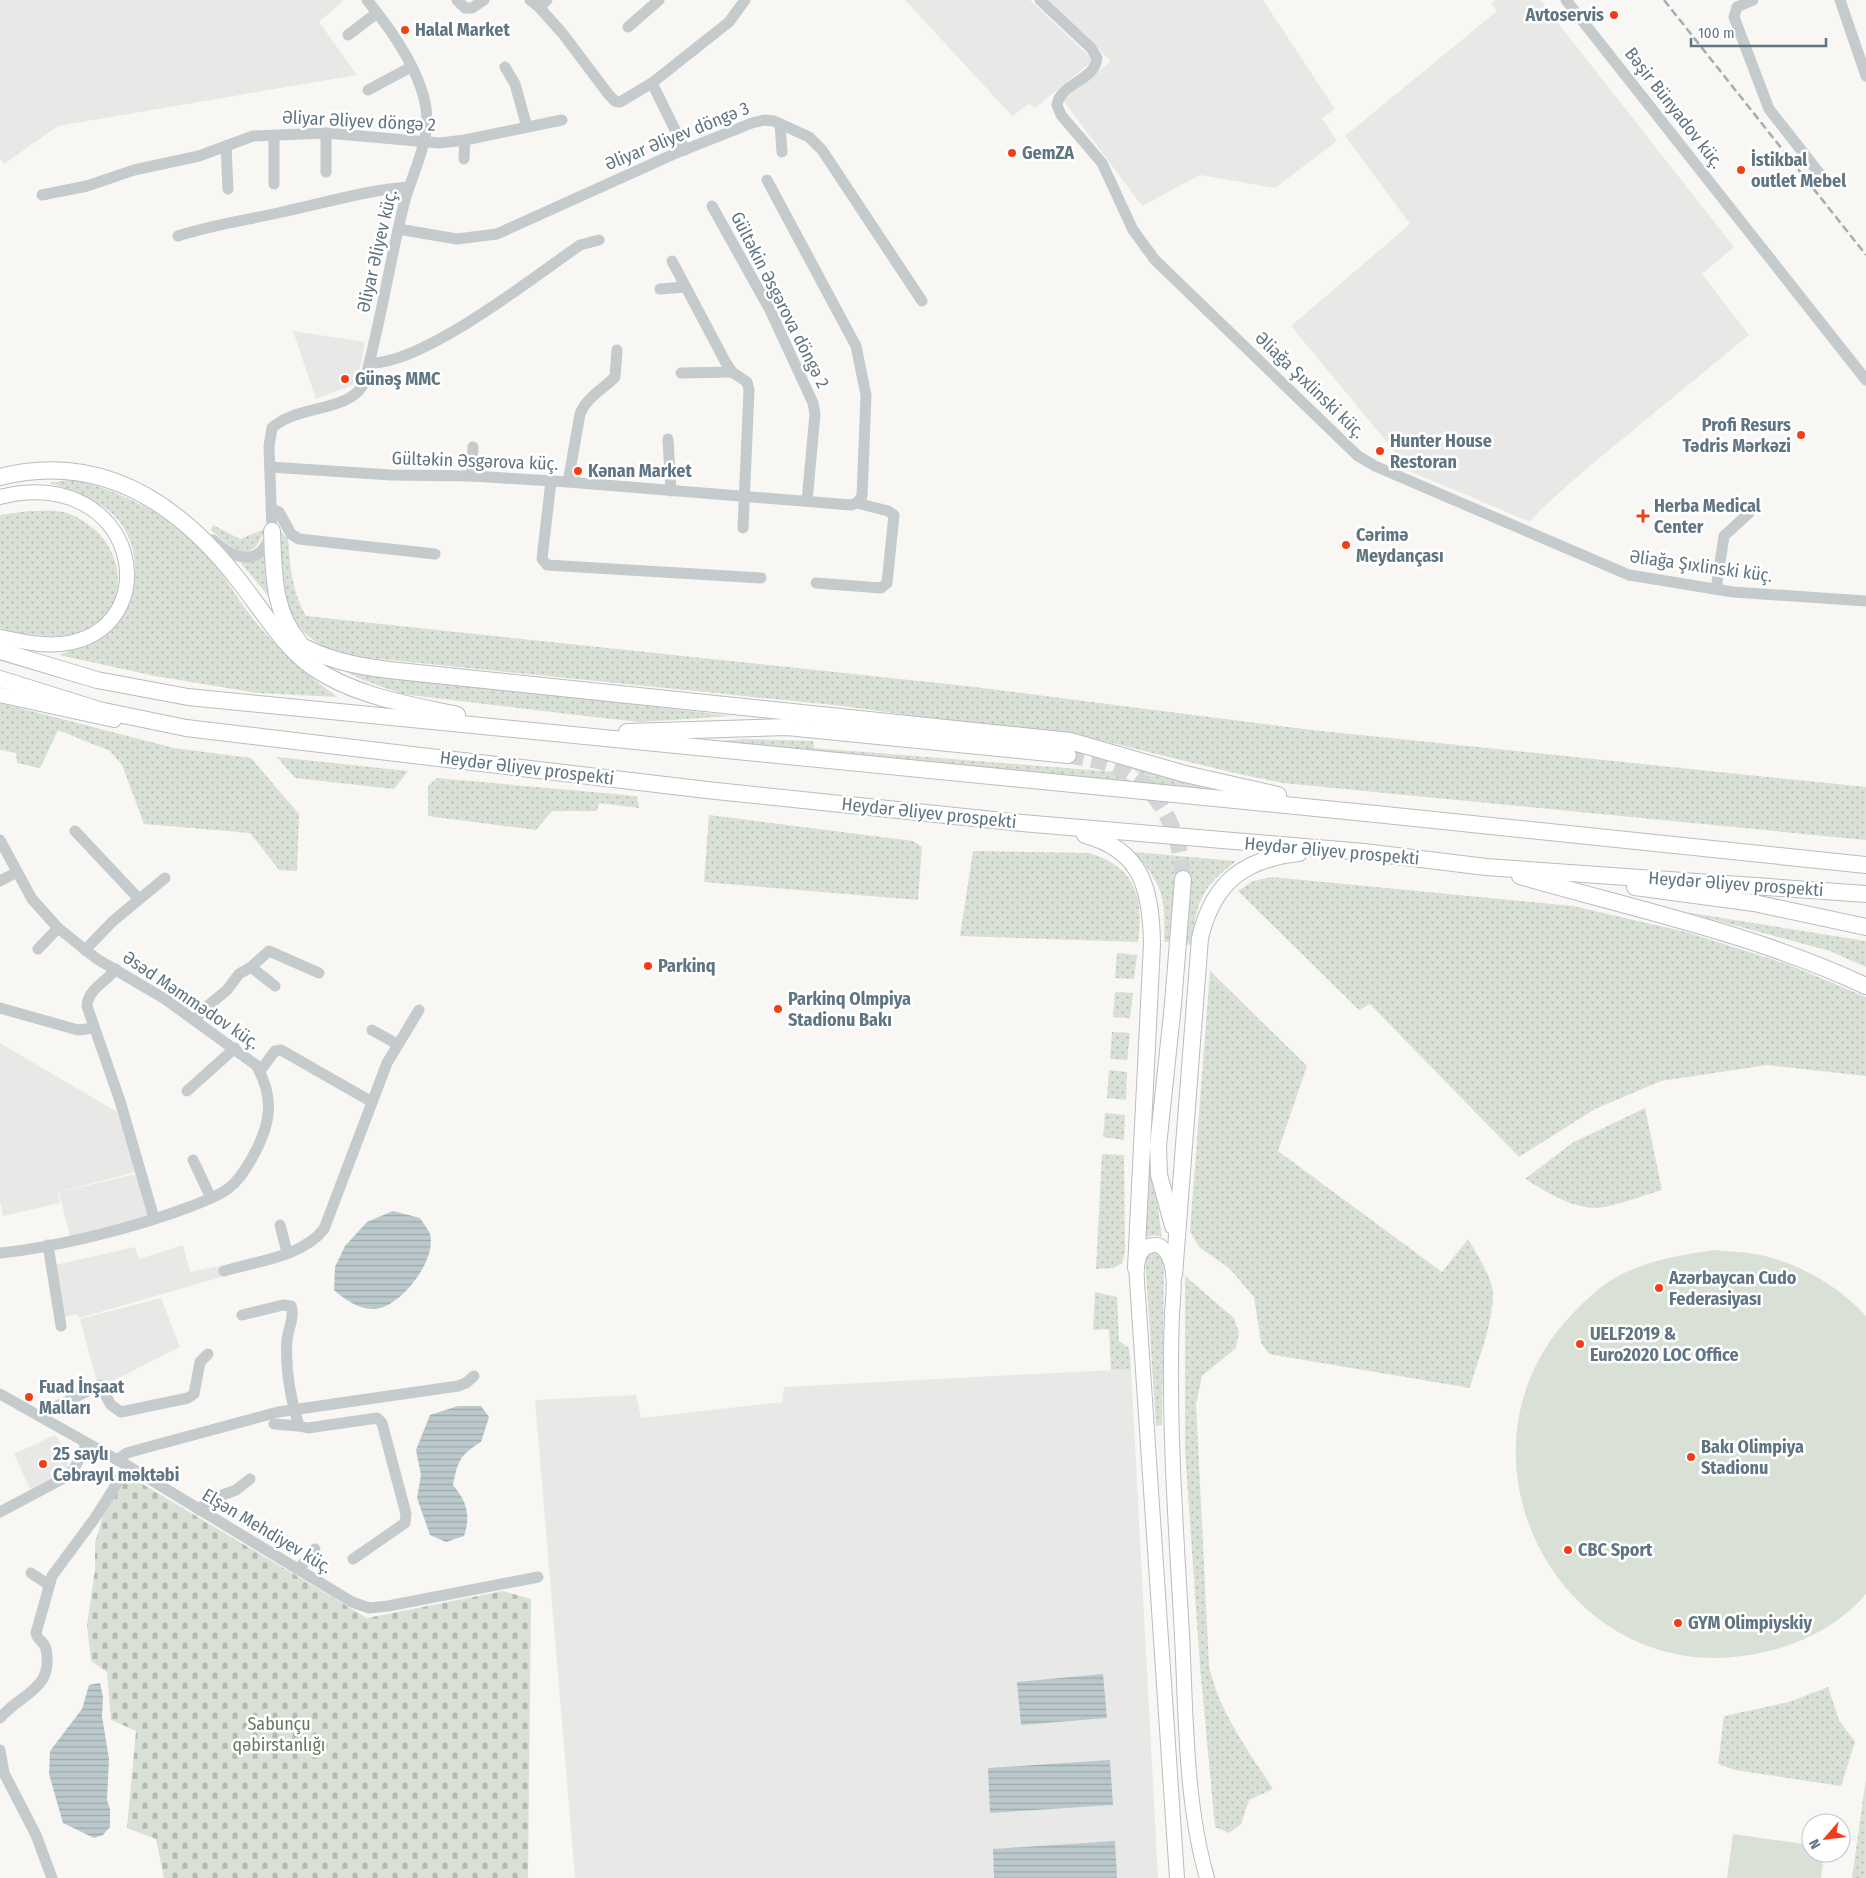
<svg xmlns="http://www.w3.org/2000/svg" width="1866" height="1878" font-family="'Fira Sans Condensed',sans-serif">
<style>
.built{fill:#e8e9e7}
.grass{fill:url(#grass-dots)}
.cemetery{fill:url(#cemetery-stones)}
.green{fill:#d9e0d5}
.water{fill:url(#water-rules)}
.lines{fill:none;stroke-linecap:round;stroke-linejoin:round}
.highway-tunnel{stroke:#d2d6d8;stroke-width:16;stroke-dasharray:16 8;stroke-linecap:butt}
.major-casing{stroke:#b8bdc0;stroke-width:16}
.highway-casing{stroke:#b9bdc0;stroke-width:18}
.minor{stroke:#c5cacd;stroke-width:11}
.major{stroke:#fff;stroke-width:14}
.highway{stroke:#fff;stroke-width:16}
.rail{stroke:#a5adb2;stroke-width:2.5;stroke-dasharray:8 4;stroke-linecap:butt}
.poi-dot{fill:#f33d19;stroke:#fff;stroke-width:2}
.labels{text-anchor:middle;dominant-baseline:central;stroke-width:5;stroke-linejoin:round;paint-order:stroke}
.poi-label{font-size:18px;font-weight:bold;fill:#607582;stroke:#fff;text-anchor:start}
.street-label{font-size:18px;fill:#607582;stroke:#fff}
.park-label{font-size:18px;fill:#66795f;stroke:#fff}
</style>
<defs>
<pattern id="grass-dots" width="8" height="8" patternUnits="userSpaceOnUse" patternTransform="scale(1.25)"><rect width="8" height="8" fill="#d9e0d5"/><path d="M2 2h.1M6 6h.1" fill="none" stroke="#b3bab2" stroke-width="1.8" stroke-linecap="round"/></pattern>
<pattern id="cemetery-stones" width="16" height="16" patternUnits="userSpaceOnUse" patternTransform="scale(1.25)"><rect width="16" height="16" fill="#d9e0d5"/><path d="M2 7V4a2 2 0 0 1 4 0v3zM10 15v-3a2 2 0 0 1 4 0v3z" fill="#b3bab2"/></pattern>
<pattern id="water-rules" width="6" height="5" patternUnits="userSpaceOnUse" patternTransform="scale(1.25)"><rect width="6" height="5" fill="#bbc9cd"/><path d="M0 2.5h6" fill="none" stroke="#9ba8ac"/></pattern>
</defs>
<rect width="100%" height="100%" fill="#f8f7f4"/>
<g class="built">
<polygon points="0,0 344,0 319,22 357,75 58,126 4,164 0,159"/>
<polygon points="905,0 1030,0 1091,58 1090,63 1035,108 1029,104 1012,116"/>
<polygon points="1048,0 1263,0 1335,109 1322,118 1337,141 1275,188 1200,175 1142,206 1063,100 1111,61"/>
<polygon points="1495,0 1540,0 1734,247 1702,274 1749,335 1586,469 1539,511 1530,522 1398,466 1400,458 1291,326 1410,224 1345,136 1497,11 1491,3"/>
<polygon points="293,331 365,342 357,383 316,399"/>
<polygon points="0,1043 117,1112 136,1172 58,1192 60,1203 3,1216 0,1201"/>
<polygon points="136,1174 149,1216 70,1237 59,1192"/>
<polygon points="183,1245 190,1272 223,1265 225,1276 79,1318 77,1314 64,1317 55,1265 135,1247 139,1259"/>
<polygon points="161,1298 180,1347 105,1385 102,1380 97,1382 80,1319"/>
<polygon points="1131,1369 1158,1878 575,1878 535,1400 636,1395 641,1418 782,1402 784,1387"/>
<polygon points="55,1435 70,1456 66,1472 30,1489 14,1454"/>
</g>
<g class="grass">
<path d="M74,479C123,493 162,511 200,546C218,563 230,588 245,608C271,644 302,671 337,697L257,693L155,676L59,655C75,648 94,642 108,631C143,602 145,539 108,510C90,496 71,489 49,483Z"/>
<path d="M29,511C40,511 53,510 63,512C74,514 85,522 93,528C123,552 130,605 92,626C75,636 57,638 37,635C25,634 12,633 0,628V515Z"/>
<path d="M213,525L240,539L265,529C251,568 233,549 211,530Z"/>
<path d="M277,528L288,539C290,567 292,591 306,616L966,686L1312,730L1866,787V840L1283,783L1230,772L1071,733L930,718L843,706L340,655C276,627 283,590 277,528Z"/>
<polygon points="268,552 273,602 241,563 256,561"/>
<polygon points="340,669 732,716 640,722 594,717 402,694 363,680"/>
<polygon points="0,703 174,748 251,758 299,814 297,871 279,870 250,833 144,824 122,765 110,751 58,730 40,768 17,763 16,753 0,750"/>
<polygon points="743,739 813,741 814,748 1115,772 1134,783 686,744"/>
<polygon points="277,757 408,771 394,789 295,778"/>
<polygon points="1128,765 1217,792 1153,785"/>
<polygon points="437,778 637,796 639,808 599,803 597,811 552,811 536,830 428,816 428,786"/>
<polygon points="709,815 913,841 922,847 918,900 704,882"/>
<path d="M973,851L1089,853C1136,867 1144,898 1138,942L960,936Z"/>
<path d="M1134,852L1236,861C1201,888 1196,902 1192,945L1185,944L1189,910V871L1174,875L1173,942H1164C1166,898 1163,885 1134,852Z"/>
<polygon points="1272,877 1573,906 1686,932 1787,964 1866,997 1866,1076 1767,1065 1661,1081 1595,1109 1519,1157 1370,1004 1359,1010 1238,891 1253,881"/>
<polygon points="1685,912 1866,941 1866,967 1830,951"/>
<polygon points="1117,953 1137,955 1134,979 1115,978"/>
<path d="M1210,971L1307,1066L1278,1151L1442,1272L1468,1239C1476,1253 1493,1278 1493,1294C1493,1325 1478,1359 1470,1388L1269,1354L1261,1343L1254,1297L1229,1268L1199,1247L1190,1231Z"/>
<polygon points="1115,992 1133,993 1130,1018 1113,1017"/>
<polygon points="1112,1032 1130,1033 1127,1060 1110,1059"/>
<polygon points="1109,1070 1127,1072 1126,1100 1107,1098"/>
<path d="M1645,1108L1662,1190C1644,1195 1624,1203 1605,1207C1577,1212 1548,1193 1525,1179L1572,1143Z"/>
<polygon points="1105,1113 1125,1115 1124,1140 1103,1137"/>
<polygon points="1102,1154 1124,1155 1125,1252 1122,1263 1114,1268 1096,1269"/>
<polygon points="1146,1159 1151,1159 1162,1237 1153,1235 1143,1238"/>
<polygon points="1158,1250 1164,1259 1162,1425 1156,1426 1145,1257 1148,1252"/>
<path d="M1185,1276L1234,1318L1239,1332L1236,1348L1202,1376L1196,1404L1209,1666C1219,1712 1248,1750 1273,1789L1249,1800L1241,1824L1229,1833L1215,1827L1200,1666L1185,1451Z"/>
<polygon points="1095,1292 1117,1297 1119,1341 1129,1348 1131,1369 1111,1370 1109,1329 1093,1330"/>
<polygon points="1828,1687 1839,1720 1855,1742 1841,1786 1735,1770 1718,1764 1724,1716 1789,1702"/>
<polygon points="1866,1778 1866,1878 1852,1878"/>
</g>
<polygon class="cemetery" points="129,1476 367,1618 503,1591 531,1599 528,1878 164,1878 156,1839 127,1828 136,1731 111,1720 107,1672 91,1661 87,1625 95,1570 95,1543 104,1512"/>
<g class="green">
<path d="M1715,1250C1731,1252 1749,1252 1765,1256C1804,1266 1839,1287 1866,1316V1594C1835,1630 1789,1650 1743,1656C1562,1681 1445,1462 1564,1323C1580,1305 1600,1285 1622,1274C1653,1259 1682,1255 1715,1250Z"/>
<polygon points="1733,1834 1811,1845 1811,1853 1824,1853 1821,1878 1727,1878"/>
</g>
<g class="water">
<path d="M393,1211L420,1218C423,1223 428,1229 430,1234C437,1260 401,1307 375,1309C359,1310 344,1299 334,1290L335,1267L345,1246L367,1222Z"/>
<path d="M458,1406H481L489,1417L481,1442C460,1455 458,1460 453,1485C467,1502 471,1515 464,1536L446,1542L430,1535L417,1498L421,1475L416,1450L430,1415Z"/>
<polygon points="1103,1674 1107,1718 1021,1725 1017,1682"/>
<polygon points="100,1683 103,1697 102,1716 109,1759 107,1800 110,1809 110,1827 103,1835 94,1838 63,1823 49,1774 50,1751 82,1709 89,1685"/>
<polygon points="1110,1760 1113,1805 990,1813 988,1768"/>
<polygon points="1115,1841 1117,1878 994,1878 993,1849"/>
</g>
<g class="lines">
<path class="highway-tunnel" d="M1068,755C1086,759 1104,761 1121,769C1162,790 1181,835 1183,879"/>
<g class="major-casing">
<g id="major">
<path d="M0,497C139,463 171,631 61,644C41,646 19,641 0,637"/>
<polyline points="0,695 114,720"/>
<path d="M1177,1878L1137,1281C1136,1268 1136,1246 1154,1245C1160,1244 1165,1250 1168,1255C1177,1272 1173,1295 1172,1314C1168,1421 1176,1528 1182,1635C1186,1713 1185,1802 1207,1878"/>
</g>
</g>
<g class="highway-casing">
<g id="highway">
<path d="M0,477C102,451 180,504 240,582C262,610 282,644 311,666C354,696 406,704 457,715"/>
<path d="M272,531C274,571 272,610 299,642"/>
<path d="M293,641C322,659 355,666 389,670L1070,741L1185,774L1278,795"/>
<polyline points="0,651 97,680 188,697 1376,814 1866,865"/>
<polyline points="0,679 99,710 186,728 707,790 1022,823 1364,852 1486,867 1866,894"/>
<polyline points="627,732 787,727 1068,755"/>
<path d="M1085,835C1143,850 1151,891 1152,944L1136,1268"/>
<path d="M1520,876C1634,909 1758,935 1866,986"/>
<polyline points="1635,887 1754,903 1866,927"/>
<polyline points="1173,1226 1159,1175 1158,1146 1173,1004 1183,879"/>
<path d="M1174,1275L1200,938C1213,883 1243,859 1299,853"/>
</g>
</g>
<g class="minor">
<polyline points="457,0 465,8 472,8 484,0"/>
<polyline points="530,0 539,7 547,0"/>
<path d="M1040,0L1091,48L1097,58C1095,81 1060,83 1057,105L1061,115L1102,163L1133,230L1155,260L1358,456L1375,466L1629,575L1733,592L1866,601"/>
<polyline points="1566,0 1866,380"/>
<polyline points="1753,0 1737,7 1734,17 1769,109 1823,178"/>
<polyline points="1840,0 1866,76"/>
<polyline points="539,7 563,34 609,95 615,101 620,102 652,83 729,22 745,0"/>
<polyline points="628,27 659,0"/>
<polyline points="348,35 377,13"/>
<polyline points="505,67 515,84 527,127"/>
<polyline points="652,83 685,150"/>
<polyline points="368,90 411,67"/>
<polyline points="780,124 782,152"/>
<polyline points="274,135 274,184"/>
<polyline points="226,146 228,189"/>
<polyline points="464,159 465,140"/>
<polyline points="326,172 326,133"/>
<polyline points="767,180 856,346 866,395 862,496 857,503"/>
<polyline points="42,195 87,186 134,170 199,156 253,136 326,133 440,143 465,140 562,120"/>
<polyline points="712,206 770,310 813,403 815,414 807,501"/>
<polyline points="398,229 457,239 497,234 674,154 752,123 764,120 774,121 809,137 822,150 922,301"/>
<path d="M178,236C212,225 247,220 282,212C325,203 366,190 409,187"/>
<polyline points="672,261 726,363 732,372 747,382 749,390 743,528"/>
<polyline points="660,289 685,287"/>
<path d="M370,363C422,365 534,277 580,245L599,240"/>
<polyline points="681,373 732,372"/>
<polyline points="668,439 671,491"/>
<polyline points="270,467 391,475 472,476 568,482 851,505 857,503"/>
<polyline points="472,476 473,447"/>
<polyline points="551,481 542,559 547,565 761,578"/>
<path d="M568,482L580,414C586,398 603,389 615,377L617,350"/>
<polyline points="272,509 279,512 291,534 299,539 435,554"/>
<path d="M213,540C236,561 261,568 272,531L269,446L272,428C295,405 351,412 364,383C380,325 389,266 403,208C411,172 435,138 424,98C415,63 390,28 367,0"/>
<polyline points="816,583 881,588 887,583 894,515 888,511 857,503"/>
<polyline points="1716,589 1724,536 1749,513"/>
<polyline points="75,831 139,899"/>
<path d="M0,840L32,899L58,928L97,959L165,999L256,1065C276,1099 270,1126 252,1158C246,1169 239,1180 229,1188C219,1196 204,1201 192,1206C137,1227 58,1247 0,1253"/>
<polyline points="0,881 17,872"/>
<polyline points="38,949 58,928"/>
<polyline points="85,950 113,921 165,878"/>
<polyline points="251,967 275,986"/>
<path d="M116,969C106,982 88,989 87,1006L120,1101L154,1218"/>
<polyline points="0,1008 78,1030 94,1028"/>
<polyline points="195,1020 204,1009 227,990 239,974 251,967 269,951 319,973"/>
<polyline points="372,1030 397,1044"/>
<polyline points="260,1071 275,1051 281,1050 372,1102"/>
<polyline points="187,1091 235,1048"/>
<polyline points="193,1160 211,1198"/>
<polyline points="280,1225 287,1252"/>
<polyline points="48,1245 61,1326"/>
<path d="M224,1271C257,1261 302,1257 324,1229L387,1063L419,1010"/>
<path d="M242,1315L283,1305L291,1306C295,1317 288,1329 287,1340C285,1368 291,1400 299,1426L308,1428L377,1418L382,1423L406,1514L405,1523L353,1559"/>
<polyline points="0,1394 128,1466 352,1602 369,1608 388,1606 538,1577"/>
<polyline points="42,1417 51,1409 100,1385 111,1405 121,1412 188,1398 194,1394 200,1362 208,1354"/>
<polyline points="274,1424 299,1426"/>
<polyline points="117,1460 127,1453 141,1449 278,1412 458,1386 466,1383 474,1376"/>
<polyline points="199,1510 209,1500 236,1490 250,1479"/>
<polyline points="0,1512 66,1477 74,1469 87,1443"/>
<polyline points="298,1570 315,1549"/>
<polyline points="31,1573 49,1585"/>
<path d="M0,1718C21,1693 54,1690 46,1649C44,1641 37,1640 36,1633L52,1576L95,1518L128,1466"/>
<polyline points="0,1750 4,1773 36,1835 52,1878"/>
</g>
<use href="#major" class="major"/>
<use href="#highway" class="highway"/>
<polyline class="rail" points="1664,0 1866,255"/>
</g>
<g class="poi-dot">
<circle cx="1614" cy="15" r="5"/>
<circle cx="405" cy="30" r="5"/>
<circle cx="1012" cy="153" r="5"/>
<circle cx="1741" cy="170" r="5"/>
<circle cx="345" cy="379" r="5"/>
<circle cx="1801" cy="435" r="5"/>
<circle cx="1380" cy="451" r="5"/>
<circle cx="578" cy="471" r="5"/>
<path d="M1640.5 508.5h5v5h5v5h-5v5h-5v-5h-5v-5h5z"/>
<circle cx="1346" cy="545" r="5"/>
<circle cx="648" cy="966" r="5"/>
<circle cx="778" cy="1009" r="5"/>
<circle cx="1659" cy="1288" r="5"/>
<circle cx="1580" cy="1344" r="5"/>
<circle cx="29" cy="1397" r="5"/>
<circle cx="1691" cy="1457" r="5"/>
<circle cx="43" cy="1464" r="5"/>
<circle cx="1568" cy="1550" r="5"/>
<circle cx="1678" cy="1623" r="5"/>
</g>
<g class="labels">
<g class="poi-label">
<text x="1604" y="15" text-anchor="end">Avtoservis</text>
<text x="415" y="30">Halal Market</text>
<text x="1022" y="153">GemZA</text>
<text x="1751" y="160">İstikbal<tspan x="1751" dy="21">outlet Mebel</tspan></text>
<text x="355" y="379">Günəş MMC</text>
<text x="1791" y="425" text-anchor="end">Profi Resurs<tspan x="1791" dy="21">Tədris Mərkəzi</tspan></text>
<text x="1390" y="441">Hunter House<tspan x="1390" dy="21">Restoran</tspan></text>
<text x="588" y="471">Kənan Market</text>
<text x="1654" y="506">Herba Medical<tspan x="1654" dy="21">Center</tspan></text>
<text x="1356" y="535">Cərimə<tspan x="1356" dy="21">Meydançası</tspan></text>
<text x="658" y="966">Parkinq</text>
<text x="788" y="999">Parkinq Olmpiya<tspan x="788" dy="21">Stadionu Bakı</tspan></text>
<text x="1669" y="1278">Azərbaycan Cudo<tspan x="1669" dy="21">Federasiyası</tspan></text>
<text x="1590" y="1334">UELF2019 &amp;<tspan x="1590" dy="21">Euro2020 LOC Office</tspan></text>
<text x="39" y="1387">Fuad İnşaat<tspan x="39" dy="21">Malları</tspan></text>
<text x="1701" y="1447">Bakı Olimpiya<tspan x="1701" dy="21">Stadionu</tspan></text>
<text x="53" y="1454">25 saylı<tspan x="53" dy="21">Cəbrayıl məktəbi</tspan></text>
<text x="1578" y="1550">CBC Sport</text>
<text x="1688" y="1623">GYM Olimpiyskiy</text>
</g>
<g class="street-label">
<text transform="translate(1674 108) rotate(52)">Bəşir Bünyadov küç.</text>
<text transform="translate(359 121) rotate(3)">Əliyar Əliyev döngə 2</text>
<text transform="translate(677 136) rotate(-22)">Əliyar Əliyev döngə 3</text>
<text transform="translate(377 251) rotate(-77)">Əliyar Əliyev küç.</text>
<text transform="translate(780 300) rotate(63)">Gültəkin Əsgərova döngə 2</text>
<text transform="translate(1310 385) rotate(44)">Əliağa Şıxlinski küç.</text>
<text transform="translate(475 461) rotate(2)">Gültəkin Əsgərova küç.</text>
<text transform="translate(1701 566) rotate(8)">Əliağa Şıxlinski küç.</text>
<text transform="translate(527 768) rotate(7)">Heydər Əliyev prospekti</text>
<text transform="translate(929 813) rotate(6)">Heydər Əliyev prospekti</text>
<text transform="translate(1332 851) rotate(5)">Heydər Əliyev prospekti</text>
<text transform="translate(1736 884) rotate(4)">Heydər Əliyev prospekti</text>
<text transform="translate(191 1000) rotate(34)">Əsəd Məmmədov küç.</text>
<text transform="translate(267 1531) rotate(31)">Elşən Mehdiyev küç.</text>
</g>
<g class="park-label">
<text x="279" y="1724">Sabunçu<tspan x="279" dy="21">qəbirstanlığı</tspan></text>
</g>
</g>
<g transform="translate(1826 1838) rotate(242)"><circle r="24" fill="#ffffff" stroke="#bfc8cd"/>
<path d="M0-4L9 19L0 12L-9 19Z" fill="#f33d19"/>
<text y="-8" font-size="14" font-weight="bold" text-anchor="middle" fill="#607582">N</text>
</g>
<path d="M1691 38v8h135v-8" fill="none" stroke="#607582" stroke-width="2.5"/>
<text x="1698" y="38" font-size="15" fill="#607582" stroke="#ffffff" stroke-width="4" paint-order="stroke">100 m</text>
</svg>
